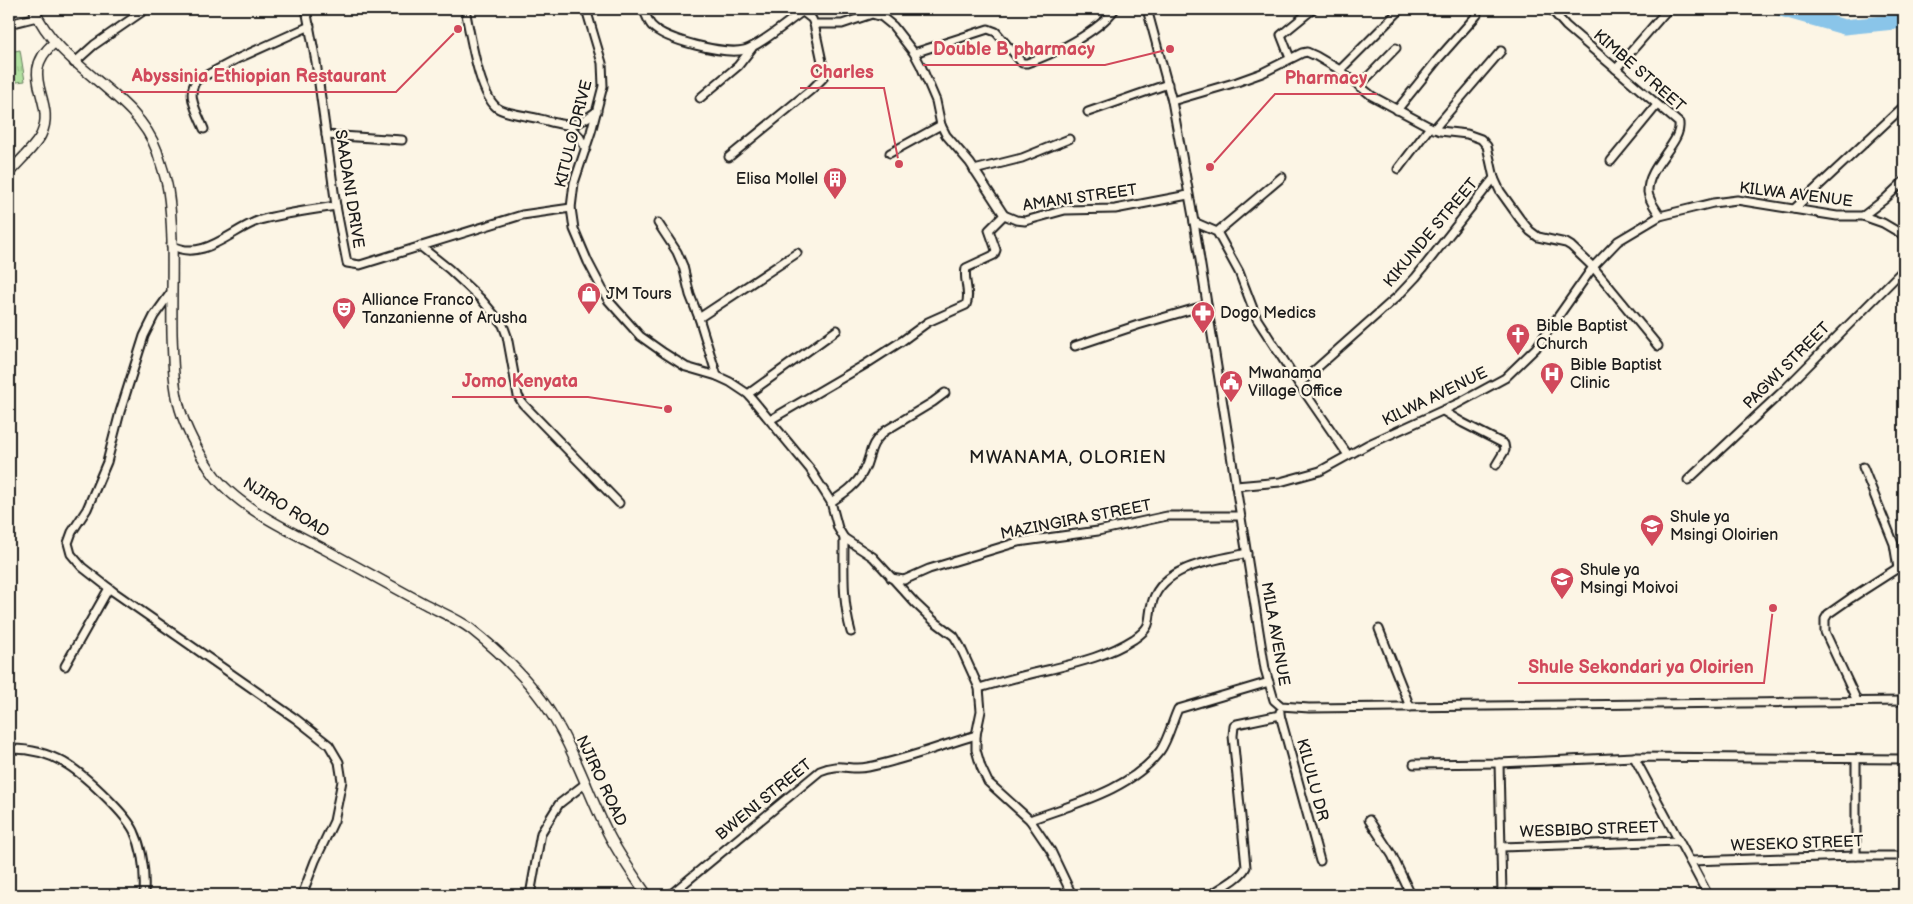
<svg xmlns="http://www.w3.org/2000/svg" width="1913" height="904" font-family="'Balsamiq Sans',sans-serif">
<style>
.grass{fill:url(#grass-tufts);stroke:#677e5e}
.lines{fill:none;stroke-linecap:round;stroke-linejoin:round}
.river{stroke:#8ac5e9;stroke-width:15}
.minor-casing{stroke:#1c1c1c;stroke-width:11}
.tertiary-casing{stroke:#1c1c1c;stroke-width:12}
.minor{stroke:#fcf5e5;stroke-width:7}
.tertiary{stroke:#fcf5e5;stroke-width:9}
.labels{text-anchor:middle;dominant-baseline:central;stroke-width:4.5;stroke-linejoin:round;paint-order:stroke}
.street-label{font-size:16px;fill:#1c1c1c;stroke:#fcf5e5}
.poi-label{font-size:16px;fill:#1c1c1c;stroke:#fcf5e5;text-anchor:start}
.neighbourhood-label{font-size:18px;letter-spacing:1px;fill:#1c1c1c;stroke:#fcf5e5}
.leader{fill:none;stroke:#d1495b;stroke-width:2}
.callout-dot{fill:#d1495b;stroke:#fcf5e5;stroke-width:2}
.callout-label{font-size:18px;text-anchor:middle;font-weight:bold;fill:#d1495b;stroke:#fcf5e5;stroke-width:4.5;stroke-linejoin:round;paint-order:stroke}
</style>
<defs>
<pattern id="grass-tufts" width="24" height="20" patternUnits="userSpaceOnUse" patternTransform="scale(1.25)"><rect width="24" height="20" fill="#b2e1a0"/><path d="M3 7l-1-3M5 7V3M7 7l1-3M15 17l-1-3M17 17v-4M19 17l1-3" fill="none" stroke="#98c089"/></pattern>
</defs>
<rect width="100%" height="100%" fill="#fcf5e5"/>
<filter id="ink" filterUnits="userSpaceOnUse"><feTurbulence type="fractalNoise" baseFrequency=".02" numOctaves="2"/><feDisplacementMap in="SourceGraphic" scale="10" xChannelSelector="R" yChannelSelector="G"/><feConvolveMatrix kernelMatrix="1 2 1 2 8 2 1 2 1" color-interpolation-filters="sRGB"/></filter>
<g filter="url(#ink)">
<polygon class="grass" points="20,50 25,81 9,83 9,52"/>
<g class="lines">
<polyline class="river" points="1781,9 1844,27 1904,21"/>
<g class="minor-casing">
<g id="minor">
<polyline points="306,9 316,62 336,206 347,263 360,265 522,215 571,208"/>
<path d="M465,9C470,32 479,98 499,109C508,114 529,116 540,119C568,126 572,130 597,111"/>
<polyline points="586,9 602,63 603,86 591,132 574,183 571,208 574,229 588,262 608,300 640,336 664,353 686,367 717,376 730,382 748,394 810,469 831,502 838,528 844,538 873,557 915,603 934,621 954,636 960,646 979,688 981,711 976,735 976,750 981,767 988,782 1030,820 1051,851 1072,895"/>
<path d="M643,9C646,14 648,22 652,26C665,40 725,55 744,50C760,46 787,22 802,12"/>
<polyline points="799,9 812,19 814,24 842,24 872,14 882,17 893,26 914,53 921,66 936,101 941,125 946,135 970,163 1004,215 1016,220 1025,221 1065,210 1115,209 1188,195"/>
<polyline points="1147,9 1172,101 1194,222 1265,669 1274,700 1281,706 1309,708 1904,701"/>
<path d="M1551,9L1566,26L1679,123C1682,143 1647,166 1648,192C1649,201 1656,209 1660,216"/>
<polyline points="9,24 37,17"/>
<path d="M914,53L988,29L996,32L1022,63H1027C1054,54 1098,32 1115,9"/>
<polyline points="1290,58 1281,35 1313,9"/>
<polyline points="74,63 94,45 146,9"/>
<polyline points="1616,69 1668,9"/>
<polyline points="1340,70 1401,9"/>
<polyline points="1359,86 1396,48"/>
<polyline points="700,98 738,66 752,48"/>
<polyline points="1172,101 1237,82 1262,73 1302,53 1307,52 1316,56 1340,70 1372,96 1430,127 1440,131 1467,134 1481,139 1487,146 1494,178 1500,191 1520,219 1530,231 1538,237 1566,243 1571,246 1593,267 1658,346"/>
<polyline points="1397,110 1438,59 1477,15"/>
<polyline points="1088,112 1168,84"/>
<polyline points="569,126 579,136 586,149"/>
<path d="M204,129C198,114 185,94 197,80L239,58L310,26"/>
<polyline points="1434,129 1501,51"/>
<polyline points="326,135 402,140"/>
<polyline points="890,153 941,125"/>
<polyline points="729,157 812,89 823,78 824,71 814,24"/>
<polyline points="1611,161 1657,105"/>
<polyline points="1398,169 1430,127"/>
<polyline points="974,170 1022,158 1069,139"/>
<polyline points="1794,209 1904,106"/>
<polyline points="1863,216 1885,199 1904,181"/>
<polyline points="1194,222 1217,232 1239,272 1257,319 1299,384 1348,455"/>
<polyline points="658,223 677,252 683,266 690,295 699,318"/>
<polyline points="1217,232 1282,177"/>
<path d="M171,245C203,263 232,229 260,220C285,213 311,210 336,206"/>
<polyline points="420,246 449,269 481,299 503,325 507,336 518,396 523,404 619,503"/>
<polyline points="172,291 154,316 144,336 120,412 107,462 87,509 72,532 68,543 71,554 82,567 114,592 296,719 329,745 339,762 342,781 334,821 315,861 302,895"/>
<polyline points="1075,346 1138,325 1207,305"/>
<polyline points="717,376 699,318 797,253"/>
<polyline points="1299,384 1399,295 1416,277 1494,178"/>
<polyline points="748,394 837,330"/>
<polyline points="1443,411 1463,423 1504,444 1505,450 1496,465"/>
<path d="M770,420L866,364L902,341L928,322L966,305C971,293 963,280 966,268L994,255L996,250L989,230L1004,215"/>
<polyline points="1863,467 1894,544 1898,568"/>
<polyline points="1688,480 1783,391 1904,269"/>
<polyline points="1236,486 1280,482 1320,471 1367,445 1459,403 1505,378 1536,348 1593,267 1618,241 1660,216 1713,203 1737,200 1837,216 1863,216 1883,223 1900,233 1904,237"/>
<path d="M831,502C843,494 856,486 863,472C873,454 866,448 885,431L933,402L945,393"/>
<path d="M844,538C844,570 842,600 851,632"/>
<polyline points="891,578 904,580 929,569 1018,542 1098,531 1167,516 1240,516"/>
<polyline points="1379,629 1410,707"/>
<polyline points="65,666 109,588"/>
<path d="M979,688C1003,681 1028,674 1052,669C1081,662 1109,655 1134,639C1156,624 1146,619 1153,600C1166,564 1215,561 1247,553"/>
<polyline points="1857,701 1825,632 1825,619 1828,614 1851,598 1904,564"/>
<polyline points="1280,712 1280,715 1320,861"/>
<path d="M9,749C53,748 78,769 108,799C117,808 128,819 134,831C143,850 145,875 144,895"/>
<polyline points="1634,757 1708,895"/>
<polyline points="1499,763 1502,895"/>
<polyline points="1414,764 1499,763 1634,757 1904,759"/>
<path d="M1030,820C1073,804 1131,790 1160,751C1168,740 1172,722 1178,709L1269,682"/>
<polyline points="1369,820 1392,855 1411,895"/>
<polyline points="1501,847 1679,841"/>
<polyline points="1856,856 1856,760"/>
<polyline points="1690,861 1856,856 1904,856"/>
<polyline points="530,895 541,833 559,804 586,783"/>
<path d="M670,895L820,771C840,762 849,771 868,767C905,760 940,746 976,735"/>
<path d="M1211,895C1221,887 1240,879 1246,867L1233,736L1234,726L1237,724L1280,715"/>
</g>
</g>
<g class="tertiary-casing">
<g id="tertiary">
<path d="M34,9C59,69 136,92 157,151C161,164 166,177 168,190C175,237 171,287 172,334C173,359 173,385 180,409C186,429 199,453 211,471C235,506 286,529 324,549C358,567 391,586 425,604C440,612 458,619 471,629C505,656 538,688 559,727C577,759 589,794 605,827C616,851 632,873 647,895"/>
<path d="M9,173C17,163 36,146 41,135C58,100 15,76 55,42"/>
</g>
</g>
<use href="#minor" class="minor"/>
<use href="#tertiary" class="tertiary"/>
</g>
</g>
<defs>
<g id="building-pin" transform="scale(1.25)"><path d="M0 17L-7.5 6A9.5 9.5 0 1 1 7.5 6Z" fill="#d1495b" stroke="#fcf5e5"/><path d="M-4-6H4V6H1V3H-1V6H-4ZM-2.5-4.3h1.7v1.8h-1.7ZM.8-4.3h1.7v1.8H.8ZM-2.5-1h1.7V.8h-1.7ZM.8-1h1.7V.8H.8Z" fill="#fff"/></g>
<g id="shop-pin" transform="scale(1.25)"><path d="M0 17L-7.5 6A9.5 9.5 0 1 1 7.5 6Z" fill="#d1495b" stroke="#fcf5e5"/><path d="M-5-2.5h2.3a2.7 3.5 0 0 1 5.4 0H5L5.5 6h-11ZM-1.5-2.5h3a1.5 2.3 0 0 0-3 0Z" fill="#fff"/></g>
<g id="theatre-pin" transform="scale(1.25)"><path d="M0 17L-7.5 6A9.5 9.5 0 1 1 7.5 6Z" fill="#d1495b" stroke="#fcf5e5"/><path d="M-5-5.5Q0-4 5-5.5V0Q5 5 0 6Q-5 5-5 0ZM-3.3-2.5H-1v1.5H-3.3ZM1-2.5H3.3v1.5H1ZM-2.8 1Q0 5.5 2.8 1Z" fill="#fff"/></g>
<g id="pharmacy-pin" transform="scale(1.25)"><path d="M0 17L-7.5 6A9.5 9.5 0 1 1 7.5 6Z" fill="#d1495b" stroke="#fcf5e5"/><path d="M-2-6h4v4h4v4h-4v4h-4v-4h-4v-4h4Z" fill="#fff"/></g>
<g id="church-pin" transform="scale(1.25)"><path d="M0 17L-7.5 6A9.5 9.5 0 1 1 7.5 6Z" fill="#d1495b" stroke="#fcf5e5"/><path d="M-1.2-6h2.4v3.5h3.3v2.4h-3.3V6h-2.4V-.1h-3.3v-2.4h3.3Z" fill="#fff"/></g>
<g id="hospital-pin" transform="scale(1.25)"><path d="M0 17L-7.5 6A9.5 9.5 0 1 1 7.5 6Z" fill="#d1495b" stroke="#fcf5e5"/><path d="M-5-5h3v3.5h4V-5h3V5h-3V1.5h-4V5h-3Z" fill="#fff"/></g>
<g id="civic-pin" transform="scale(1.25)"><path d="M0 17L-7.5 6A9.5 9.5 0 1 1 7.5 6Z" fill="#d1495b" stroke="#fcf5e5"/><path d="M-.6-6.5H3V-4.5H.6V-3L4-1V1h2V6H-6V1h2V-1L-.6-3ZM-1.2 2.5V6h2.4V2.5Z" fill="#fff"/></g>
<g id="school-pin" transform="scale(1.25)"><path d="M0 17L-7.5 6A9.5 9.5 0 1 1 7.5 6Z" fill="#d1495b" stroke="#fcf5e5"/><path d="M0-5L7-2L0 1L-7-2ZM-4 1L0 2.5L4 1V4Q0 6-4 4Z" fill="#fff"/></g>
</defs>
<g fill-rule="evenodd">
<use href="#building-pin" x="835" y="179"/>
<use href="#shop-pin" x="589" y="294"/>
<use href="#theatre-pin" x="344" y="309"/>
<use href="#pharmacy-pin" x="1203" y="313"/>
<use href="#church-pin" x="1518" y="335"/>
<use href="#hospital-pin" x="1552" y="374"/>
<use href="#civic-pin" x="1231" y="382"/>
<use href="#school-pin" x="1652" y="526"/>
<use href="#school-pin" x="1562" y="579"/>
</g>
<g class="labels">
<g class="street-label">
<text transform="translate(1639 71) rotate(41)">KIMBE STREET</text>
<text transform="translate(574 134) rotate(-76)">KITULO DRIVE</text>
<text transform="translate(349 189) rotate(81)">SAADANI DRIVE</text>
<text transform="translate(1796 195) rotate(7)">KILWA AVENUE</text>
<text transform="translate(1080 198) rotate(-8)">AMANI STREET</text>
<text transform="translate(1431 233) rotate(-50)">KIKUNDE STREET</text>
<text transform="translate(1787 366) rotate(-45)">PAGWI STREET</text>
<text transform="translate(1435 397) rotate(-26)">KILWA AVENUE</text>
<text transform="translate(286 508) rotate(32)">NJIRO ROAD</text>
<text transform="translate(1076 520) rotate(-11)">MAZINGIRA STREET</text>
<text transform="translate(1275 634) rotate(80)">MILA AVENUE</text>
<text transform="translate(1312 780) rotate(75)">KILULU DR</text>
<text transform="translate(601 781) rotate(65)">NJIRO ROAD</text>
<text transform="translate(764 800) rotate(-39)">BWENI STREET</text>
<text transform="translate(1589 830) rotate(-2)">WESBIBO STREET</text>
<text transform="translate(1797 844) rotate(-2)">WESEKO STREET</text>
</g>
<g class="poi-label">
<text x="818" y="179" text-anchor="end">Elisa Mollel</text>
<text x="606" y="294">JM Tours</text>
<text x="362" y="300">Alliance Franco<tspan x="362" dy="18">Tanzanienne of Arusha</tspan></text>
<text x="1220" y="313">Dogo Medics</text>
<text x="1536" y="326">Bible Baptist<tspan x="1536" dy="18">Church</tspan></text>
<text x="1570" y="365">Bible Baptist<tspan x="1570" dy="18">Clinic</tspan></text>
<text x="1248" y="373">Mwanama<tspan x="1248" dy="18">Village Office</tspan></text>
<text x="1670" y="517">Shule ya<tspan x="1670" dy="18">Msingi Oloirien</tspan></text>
<text x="1580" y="570">Shule ya<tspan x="1580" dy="18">Msingi Moivoi</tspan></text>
</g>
<g class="neighbourhood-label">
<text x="1068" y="457">MWANAMA, OLORIEN</text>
</g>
</g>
<path class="leader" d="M1170 49L1105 65H923M899 164L884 88H800M458 29L396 92H121M1210 167L1275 94H1377M668 409L588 397H452M1773 608L1764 683H1518"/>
<g class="callout-dot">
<circle cx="1170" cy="49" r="5"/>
<circle cx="899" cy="164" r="5"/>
<circle cx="458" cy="29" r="5"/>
<circle cx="1210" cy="167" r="5"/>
<circle cx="668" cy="409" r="5"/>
<circle cx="1773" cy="608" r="5"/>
</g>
<g class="callout-label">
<text x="1014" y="55">Double B pharmacy</text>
<text x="842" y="78">Charles</text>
<text x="259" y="82">Abyssinia Ethiopian Restaurant</text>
<text x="1326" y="84">Pharmacy</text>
<text x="520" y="387">Jomo Kenyata</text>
<text x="1641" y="673">Shule Sekondari ya Oloirien</text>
</g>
<rect width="1913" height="904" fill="none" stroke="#fcf5e5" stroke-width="30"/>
<rect x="15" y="15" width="1883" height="874" fill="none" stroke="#1c1c1c" stroke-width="2" filter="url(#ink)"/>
</svg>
